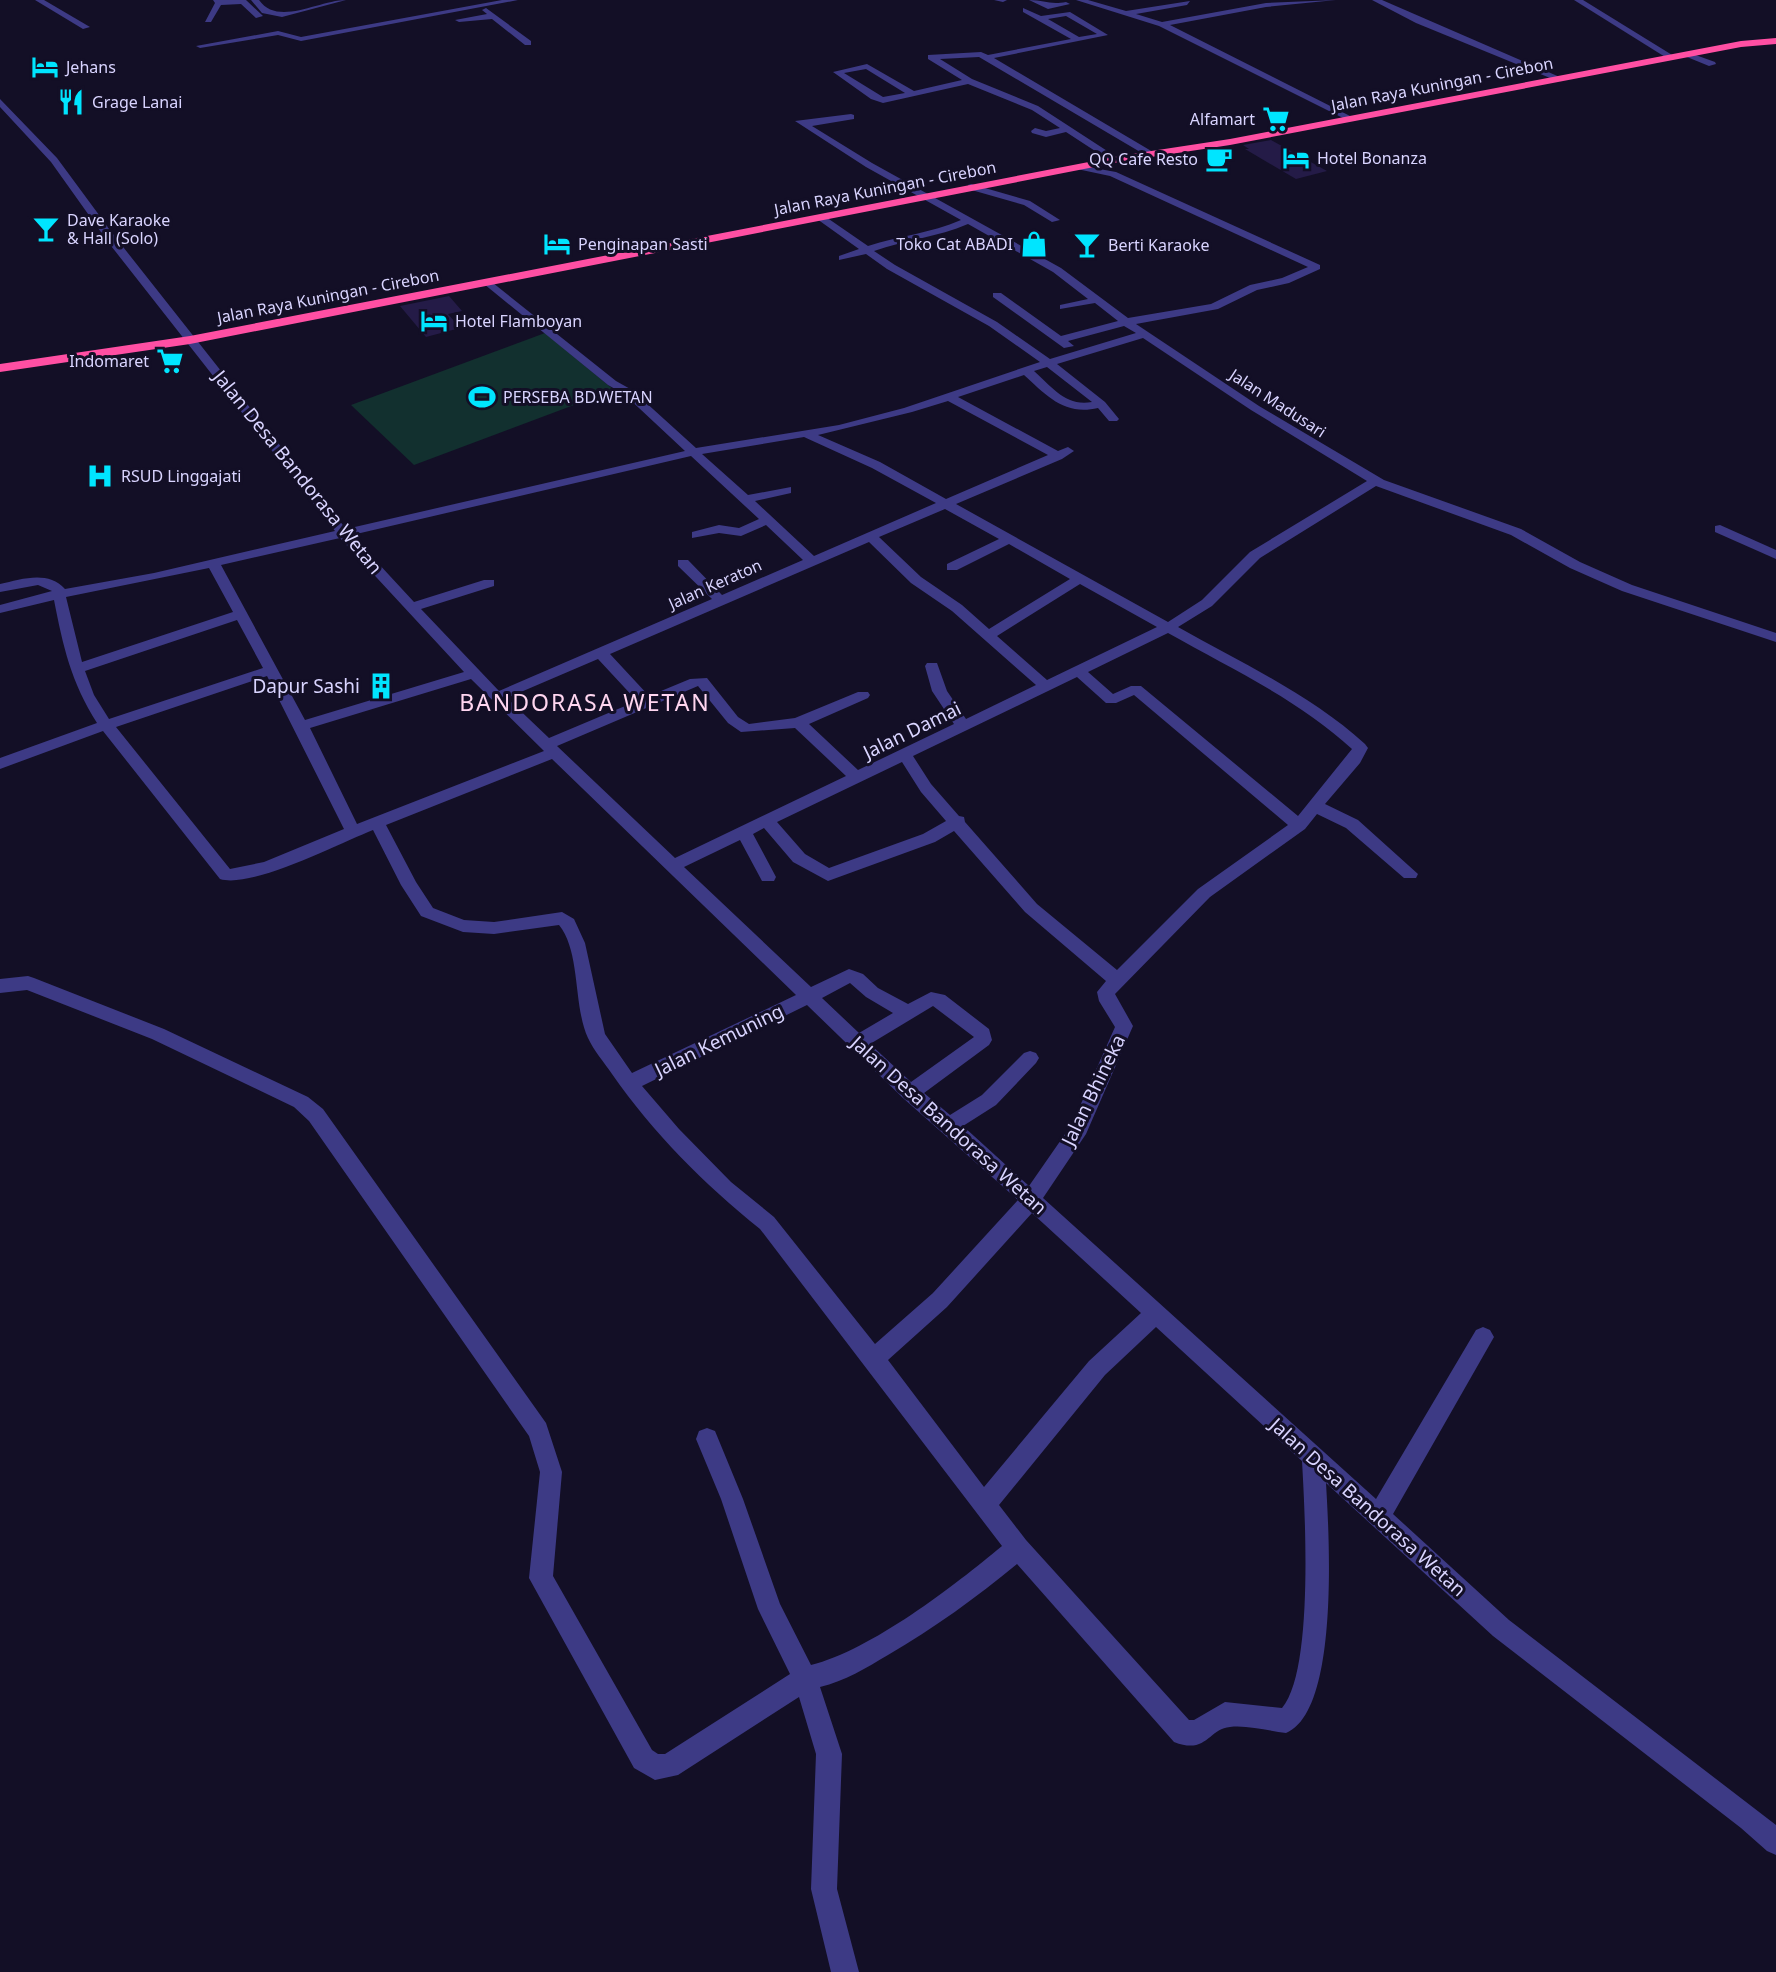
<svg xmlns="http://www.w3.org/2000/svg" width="1776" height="1972" font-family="'Noto Sans',sans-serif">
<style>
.green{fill:#12302f}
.building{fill:#241b47}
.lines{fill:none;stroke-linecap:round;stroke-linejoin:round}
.minor{fill:#3d3a85;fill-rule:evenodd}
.highway{fill:#ff4fa3;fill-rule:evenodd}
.labels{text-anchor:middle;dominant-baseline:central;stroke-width:6;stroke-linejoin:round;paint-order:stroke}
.far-poi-label{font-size:16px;fill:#d9d4ff;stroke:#130f26;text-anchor:start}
.far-street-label{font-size:16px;fill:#d9d4ff;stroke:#130f26}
.street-label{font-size:19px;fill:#d9d4ff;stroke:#130f26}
.poi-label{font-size:19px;fill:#d9d4ff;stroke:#130f26;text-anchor:end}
.quarter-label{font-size:23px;letter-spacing:2px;fill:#ffd6f0;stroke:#130f26}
</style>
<rect width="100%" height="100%" fill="#130f26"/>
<polygon class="green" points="545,333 614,390 414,465 351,405"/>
<g class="building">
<polygon points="1271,140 1327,171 1296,179 1245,149 1249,149 1243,145"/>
<polygon points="449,296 462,311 448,314 460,328 426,337 400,306"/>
</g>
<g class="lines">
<g class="minor">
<polygon points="35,0 44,0 90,27 83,29"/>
<polygon points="213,0 246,0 263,16 256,18 241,4 221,5 211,22 205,22 215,3"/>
<path d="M251,0H259C278,27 319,0 346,0L282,17L262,13Z"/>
<polygon points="502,0 518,0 301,41 278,35 200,48 196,46 278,31 301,37"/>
<polygon points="994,0 1007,0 1003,2"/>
<path d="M1029,0C1045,0 1049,5 1066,2L1070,4L1048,9Z"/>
<polygon points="1076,0 1088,0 1126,11 1190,1 1187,5 1136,14 1162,22 1266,3 1336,0 1266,7 1170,25 1354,118 1347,120 1159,26"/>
<polygon points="1372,0 1382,0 1562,78 1555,80 1416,23"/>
<polygon points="1574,0 1583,0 1677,58 1670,60"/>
<polygon points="486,8 531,41 531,45 525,45 492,19 459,22 455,20 487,14 482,10"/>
<path d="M1023,8L1041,16L1070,12L1108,35L994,58L1153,152V156H1147L979,57L940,59L972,79L1038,106L1118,158V162H1112L1066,132L1046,137L1032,133L1031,131L1035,128L1046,131L1060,128L1032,110L968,84L883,103L871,99L833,72L867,64L914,91L962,80L928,59V55L981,52L988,55L1071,39L1023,12ZM1066,16L1097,34L1079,37L1048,19ZM866,69L905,93L883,97L844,73Z"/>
<polygon points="1690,53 1715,62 1716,64 1709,66 1687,57"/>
<path d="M0,99L57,158L116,238L346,529L685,451L624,394L608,385L484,284V280L488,279L616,381L632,390L696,448L839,425L904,408L1040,362L989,326L887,269L866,254L839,260V256L859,249L817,219V215H823L868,246C899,236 931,233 961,220L866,167L795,121L851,114L854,115V119L812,126L872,163L1061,268L1128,318L1211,304L1250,285L1282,278L1308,267L1110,176L1077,169V165L1116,172L1320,265V269L1289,283L1257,290L1218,309L1136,324L1259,406L1384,480L1521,529L1580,562L1632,585L1776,633V642L1622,591L1570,568L1511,535L1376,486L1260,558L1212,606L1178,627C1242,663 1311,695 1365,744L1368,748L1360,763L1325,804L1358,820L1418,874L1416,878H1404L1346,828L1317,814L1305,829L1210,897L1115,994L1133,1026L1086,1134L1043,1198L1376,1499L1476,1330L1483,1327L1490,1330L1494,1337L1490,1344L1393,1514L1509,1620L1776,1825V1855L1767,1851L1741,1828L1493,1636L1326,1483C1329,1534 1340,1711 1286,1733C1269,1731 1247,1725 1230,1727C1208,1729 1207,1755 1174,1742L1017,1564C976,1598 934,1628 888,1655C866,1668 845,1681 820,1687L842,1754L837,1889L859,1972H831L811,1889L816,1754L799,1697L678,1775L655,1780L634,1768L529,1578L540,1472L529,1436L309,1121L294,1107L152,1039L27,990L0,993V979L28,976L34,978L164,1029L308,1097L323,1109L546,1423L562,1472L553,1576L652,1750L658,1754H665L790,1674L758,1609L721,1499L696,1439L699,1431L707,1428L715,1431L743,1499L780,1604L811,1665C871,1650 954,1586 1002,1546L760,1229C704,1184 653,1133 612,1074C604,1062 594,1051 588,1038C573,1006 581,952 559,925L494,934L463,932L421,916L401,885L373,830C340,843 252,889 220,879L103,731L0,769V758L97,723C71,682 63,646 54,600L0,613V605L52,591L38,585L0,592V584C22,579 48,570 65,589L154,573L335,531L108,242L51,162L0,107ZM968,224L1053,272L1088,299L1060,305V309L1095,303L1118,321L1061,336L1001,293H993V297L1064,348L1074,346L1068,341L1124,326L1136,333L1050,359L997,322L895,265L874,251C905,240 938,237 968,224ZM1143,338L1251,410L1367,481L1250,552L1202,600L1168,622L956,504L1062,459L1074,451L1068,447L1058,451L958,397L1024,375C1047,396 1065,416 1098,408L1109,421H1117L1119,419L1105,402L1057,364ZM1047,367L1092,402C1066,407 1052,387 1034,371ZM948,401L1048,455L946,499L880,462L818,435L912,412ZM804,437L872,468L936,503L814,556L755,501L791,493V487L748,495L702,454ZM691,456L759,519L739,528L719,525L692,532V538L719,533L741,536L766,525L803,560L722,595L688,560H678V566L712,599L499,691L421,609L494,586V580H484L414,602L352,535ZM945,509L999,539L947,564V570H957L1009,544L1070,579L989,629L962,605L921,577L879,537ZM340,538L464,672L305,720L221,565ZM869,542L911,583L952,611L1036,685L966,719L947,691L937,663H927L925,666L932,691L954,724L858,770L809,724L868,698L870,695L868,692H858L795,718L749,724L738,717L707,678L690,679L649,696L610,654ZM209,568L233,612L82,662L66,597ZM1080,584L1157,627L1047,680L997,636ZM237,620L263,668L109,719L94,695L85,671ZM1168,633C1230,668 1299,700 1352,749L1298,816L1141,686H1131L1113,694L1088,672ZM598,659L637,701L549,738L507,698ZM267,676L344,829L264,862L230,869L116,727ZM1077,677L1106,703H1116L1134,695L1288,825L1198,889L1117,970L1037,904L965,822L964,817L959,816L931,784L913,756ZM471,679L544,751L357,824L310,728ZM698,686L728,723L741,732L795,728L846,776L675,858L557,746ZM552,759L796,995L632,1073L605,1034L585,943L574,919L562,912L494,922L464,920L433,908L416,882L386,825ZM902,762L921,792L946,821L923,834L829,868L805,854L777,822ZM764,828L793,862L828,881L935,842L954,831L1025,912L1106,981L1097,992L1099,1001L1115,1027L1072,1124L1029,1186L963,1126L996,1105L1036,1063L1039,1058L1036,1053L1030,1051L1024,1053L982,1095L950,1115L924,1093L989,1045L992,1040L989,1029L945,995L931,992L908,1004L878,988L863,974L849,969L811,987L684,867L740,840L762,881H774L776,877L753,834ZM850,983L866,997L893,1013L859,1033L822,998ZM807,1005L903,1098L1018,1200L933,1293L875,1344L774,1217L731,1182L679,1129L642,1086ZM933,1006L974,1037L911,1082L870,1044ZM1032,1213L1141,1313L1089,1361L984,1487L888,1360L947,1307ZM1156,1327L1302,1461C1305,1513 1314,1671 1282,1708L1225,1702L1194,1720H1189L1026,1540L999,1505L1105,1375Z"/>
<polygon points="971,184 1030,201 1060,220 1052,222 1024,205 968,189 968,185"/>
<polygon points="1720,525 1776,550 1776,559 1715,532 1715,526"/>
</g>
<polygon class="highway" points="1776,38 1776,44 1741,47 1230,145 1125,161 190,344 0,372 0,364 190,336 1125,155 1230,139 1741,41"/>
</g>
<defs>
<g id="hotel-bare" transform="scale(2.1)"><path d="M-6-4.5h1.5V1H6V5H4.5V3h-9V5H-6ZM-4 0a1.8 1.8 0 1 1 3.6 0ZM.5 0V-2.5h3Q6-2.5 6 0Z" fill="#00e5ff" stroke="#130f26" stroke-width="2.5" paint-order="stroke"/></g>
<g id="restaurant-bare" transform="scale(2.1)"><path d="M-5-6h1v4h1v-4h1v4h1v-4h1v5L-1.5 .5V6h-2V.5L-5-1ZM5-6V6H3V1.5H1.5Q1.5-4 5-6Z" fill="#00e5ff" stroke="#130f26" stroke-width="2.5" paint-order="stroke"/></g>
<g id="supermarket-bare" transform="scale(2.1)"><path d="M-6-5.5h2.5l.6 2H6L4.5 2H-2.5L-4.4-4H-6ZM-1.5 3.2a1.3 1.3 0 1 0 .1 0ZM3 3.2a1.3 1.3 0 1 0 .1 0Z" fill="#00e5ff" stroke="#130f26" stroke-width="2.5" paint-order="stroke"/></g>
<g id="cafe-bare" transform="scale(2.1)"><path d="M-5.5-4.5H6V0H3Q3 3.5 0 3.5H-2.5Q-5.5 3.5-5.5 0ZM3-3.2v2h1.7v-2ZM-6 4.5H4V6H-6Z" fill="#00e5ff" stroke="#130f26" stroke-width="2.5" paint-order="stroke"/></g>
<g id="bar-bare" transform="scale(2.1)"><path d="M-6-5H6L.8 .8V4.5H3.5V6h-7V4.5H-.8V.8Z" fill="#00e5ff" stroke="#130f26" stroke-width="2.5" paint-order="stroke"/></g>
<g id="shop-bare" transform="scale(2.1)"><path d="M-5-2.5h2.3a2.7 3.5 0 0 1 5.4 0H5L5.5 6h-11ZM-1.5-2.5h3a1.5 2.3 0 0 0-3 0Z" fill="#00e5ff" stroke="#130f26" stroke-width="2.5" paint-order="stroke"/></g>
<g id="stadium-bare" transform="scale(2.1)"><path d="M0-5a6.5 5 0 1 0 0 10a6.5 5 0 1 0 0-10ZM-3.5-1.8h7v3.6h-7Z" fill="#00e5ff" stroke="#130f26" stroke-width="2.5" paint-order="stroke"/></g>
<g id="hospital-bare" transform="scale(2.1)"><path d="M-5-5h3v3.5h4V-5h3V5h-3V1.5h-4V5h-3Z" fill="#00e5ff" stroke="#130f26" stroke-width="2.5" paint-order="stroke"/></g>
<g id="building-bare" transform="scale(2.1)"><path d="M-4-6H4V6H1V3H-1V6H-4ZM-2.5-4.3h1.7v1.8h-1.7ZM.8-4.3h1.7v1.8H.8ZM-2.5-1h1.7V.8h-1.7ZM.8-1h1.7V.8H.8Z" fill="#00e5ff" stroke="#130f26" stroke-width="2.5" paint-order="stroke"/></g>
</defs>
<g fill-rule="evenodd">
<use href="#hotel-bare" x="45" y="67"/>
<use href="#restaurant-bare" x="71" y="102"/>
<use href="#supermarket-bare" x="1276" y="119"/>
<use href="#hotel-bare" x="1296" y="158"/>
<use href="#cafe-bare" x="1219" y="159"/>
<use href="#bar-bare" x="46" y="229"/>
<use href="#hotel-bare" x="557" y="244"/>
<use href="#shop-bare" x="1034" y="244"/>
<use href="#bar-bare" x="1087" y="245"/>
<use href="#hotel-bare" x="434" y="321"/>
<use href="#supermarket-bare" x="170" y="361"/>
<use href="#stadium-bare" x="482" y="397"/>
<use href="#hospital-bare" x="100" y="476"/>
<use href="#building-bare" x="381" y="686"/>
</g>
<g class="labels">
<g class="far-poi-label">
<text x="66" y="67">Jehans</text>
<text x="92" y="102">Grage Lanai</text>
<text x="1255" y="119" text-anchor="end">Alfamart</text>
<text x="1317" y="158">Hotel Bonanza</text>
<text x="1198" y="159" text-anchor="end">QQ Cafe Resto</text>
<text x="67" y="220">Dave Karaoke<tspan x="67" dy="18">&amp; Hall (Solo)</tspan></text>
<text x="578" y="244">Penginapan Sasti</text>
<text x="1013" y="244" text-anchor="end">Toko Cat ABADI</text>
<text x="1108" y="245">Berti Karaoke</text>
<text x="455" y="321">Hotel Flamboyan</text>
<text x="149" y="361" text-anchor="end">Indomaret</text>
<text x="503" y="397">PERSEBA BD.WETAN</text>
<text x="121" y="476">RSUD Linggajati</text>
</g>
<g class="far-street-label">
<text transform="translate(1442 84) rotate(-11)">Jalan Raya Kuningan - Cirebon</text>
<text transform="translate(885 188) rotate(-11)">Jalan Raya Kuningan - Cirebon</text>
<text transform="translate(328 296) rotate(-11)">Jalan Raya Kuningan - Cirebon</text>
<text transform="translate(1278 403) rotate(33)">Jalan Madusari</text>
<text transform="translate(715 584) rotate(-24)">Jalan Keraton</text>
</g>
<g class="street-label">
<text transform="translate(298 472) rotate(51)">Jalan Desa Bandorasa Wetan</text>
<text transform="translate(912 730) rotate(-26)">Jalan Damai</text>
<text transform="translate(719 1040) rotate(-26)">Jalan Kemuning</text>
<text transform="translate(1093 1090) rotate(-64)">Jalan Bhineka</text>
<text transform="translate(949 1125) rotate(42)">Jalan Desa Bandorasa Wetan</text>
<text transform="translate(1368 1507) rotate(42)">Jalan Desa Bandorasa Wetan</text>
</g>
<g class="poi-label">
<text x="360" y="686">Dapur Sashi</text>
</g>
<g class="quarter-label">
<text x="585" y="702">BANDORASA WETAN</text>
</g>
</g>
</svg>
